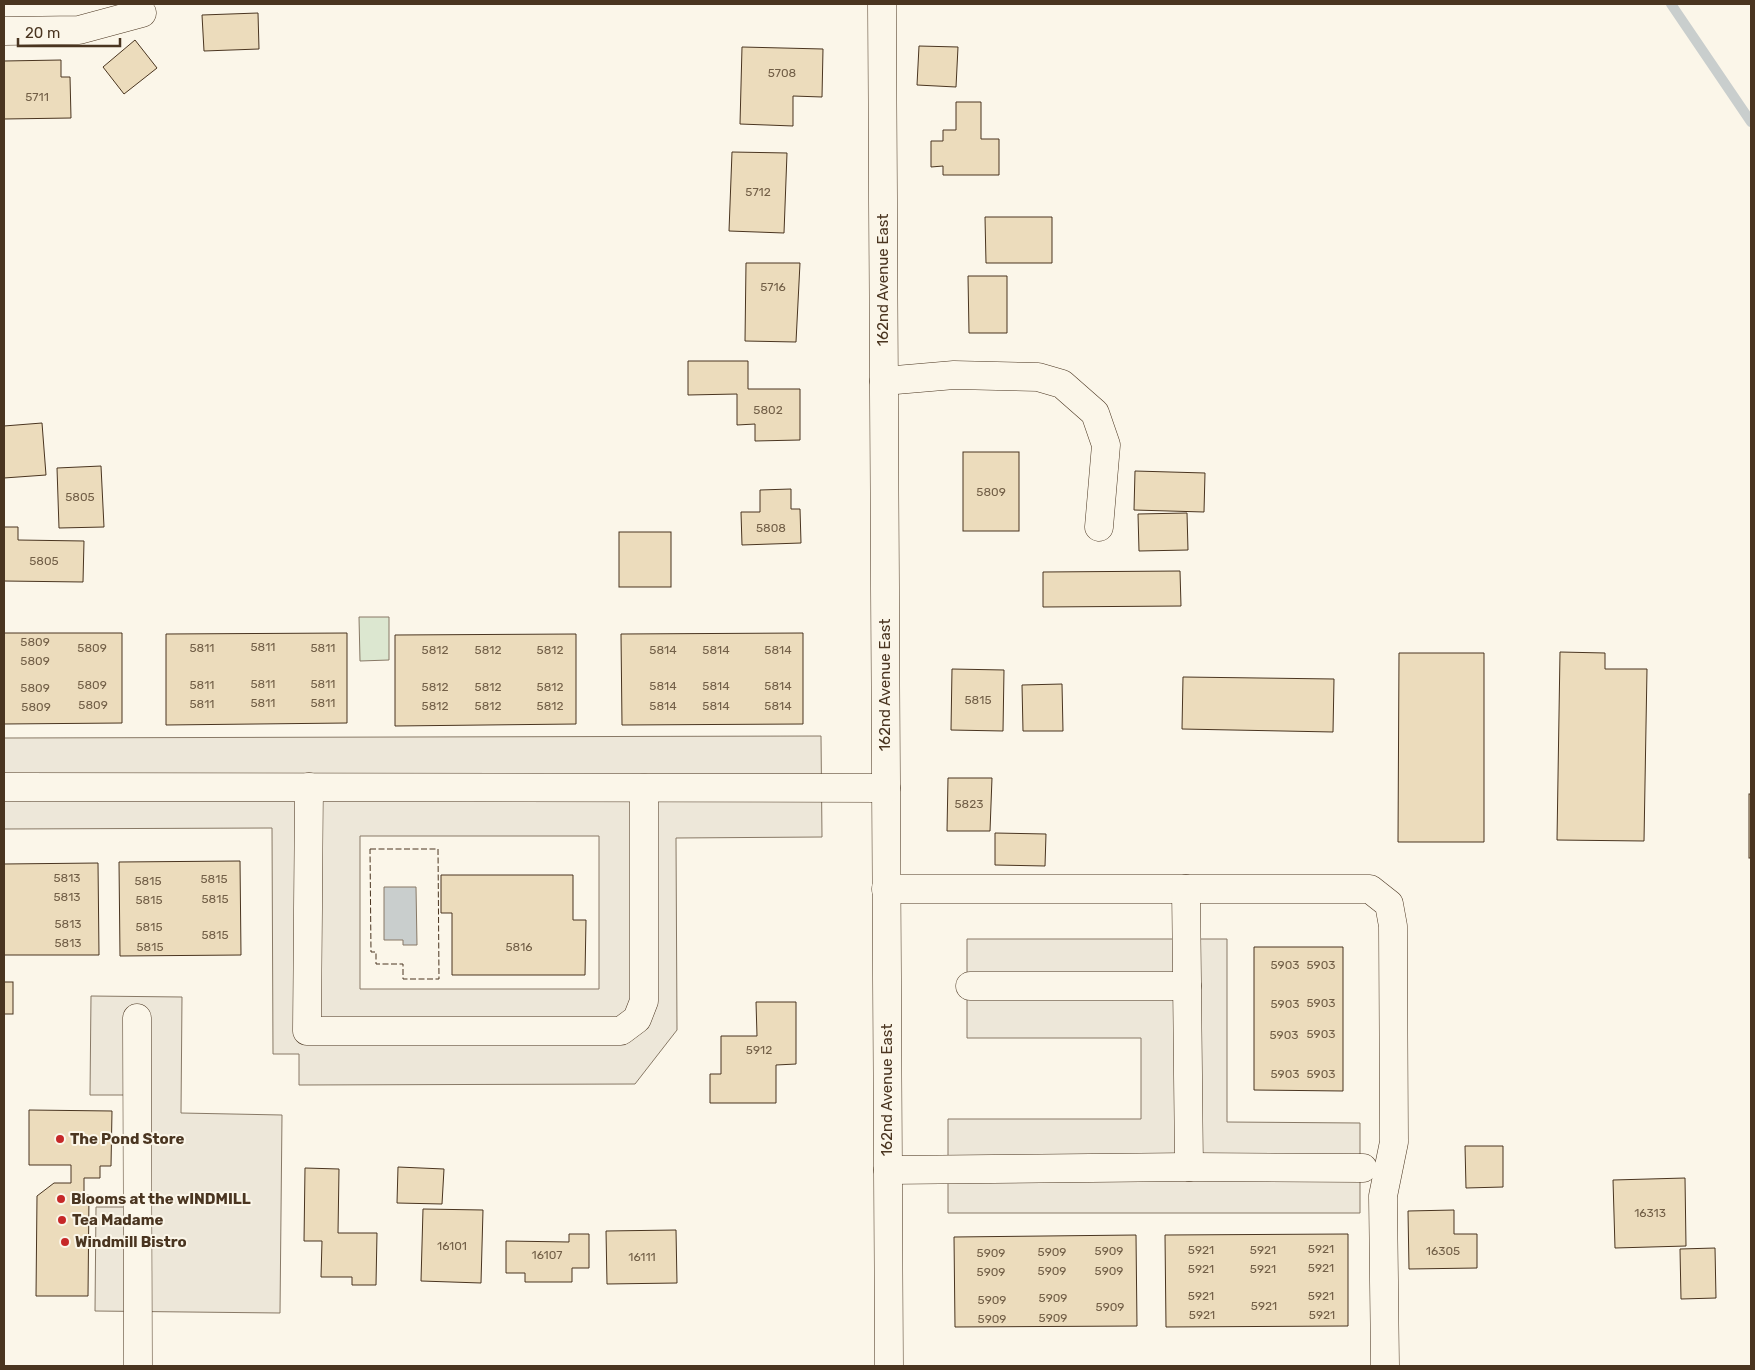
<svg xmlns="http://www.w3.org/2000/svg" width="1755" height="1370" font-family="Rubik,sans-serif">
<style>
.green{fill:#dce7d0;stroke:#887966}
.parking{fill:#ede7d9;stroke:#887966;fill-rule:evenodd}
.water{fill:#c9cecd;stroke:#887966}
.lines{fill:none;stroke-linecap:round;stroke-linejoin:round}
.stream{stroke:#c9cecd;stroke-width:10}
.building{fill:#ecdcbc;stroke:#4a3520}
.minor-casing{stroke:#4a3520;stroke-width:29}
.minor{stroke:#fbf6e9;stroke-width:28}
.fence{stroke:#4a3520;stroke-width:1;stroke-dasharray:6 2.5;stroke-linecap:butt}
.poi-dot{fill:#c62828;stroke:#fbf6e9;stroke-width:2}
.labels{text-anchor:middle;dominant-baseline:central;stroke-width:4;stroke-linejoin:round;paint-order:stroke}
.number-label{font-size:12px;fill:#725f47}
.street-label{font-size:15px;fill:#4a3520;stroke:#fbf6e9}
.poi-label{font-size:15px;font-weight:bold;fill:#4a3520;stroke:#fbf6e9;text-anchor:start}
</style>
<rect width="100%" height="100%" fill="#fbf6e9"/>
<polygon class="green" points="359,617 389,617 389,660 360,661"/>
<g class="parking">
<path d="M821,736L822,837L676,838L677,1030L635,1084L299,1085V1054H273L272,828L4,829V738ZM360,836H599V989H360Z"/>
<polygon points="967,939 1227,939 1227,1122 1360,1123 1360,1213 948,1213 948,1119 1141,1119 1141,1038 967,1038"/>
<polygon points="91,996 182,997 181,1113 282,1115 280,1313 95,1311 96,1207 131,1207 132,1095 90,1095"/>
</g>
<polygon class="water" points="384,887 416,887 417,945 403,945 403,940 384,940"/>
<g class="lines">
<polyline class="stream" points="1671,4 1751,122"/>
</g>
<g class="building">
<polygon points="258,13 259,49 204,51 202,15"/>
<polygon points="135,40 157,68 124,94 103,67"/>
<polygon points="919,46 958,47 956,87 917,85"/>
<polygon points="742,47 823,49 822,97 793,96 793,126 740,124"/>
<polygon points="61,60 61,77 70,77 71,118 4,119 4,61"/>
<polygon points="956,102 981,102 981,139 999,139 999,175 943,175 943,166 931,167 931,141 943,141 943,130 956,130"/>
<polygon points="732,152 787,153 784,233 729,231"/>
<polygon points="985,217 1052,217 1052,263 986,263"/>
<polygon points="746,263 800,263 796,342 745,341"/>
<polygon points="968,276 1007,276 1007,333 969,333"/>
<polygon points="688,361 748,361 748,389 800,389 800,440 755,441 755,424 737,425 737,394 688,395"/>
<polygon points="42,423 46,475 4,478 4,426"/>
<rect x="963" y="452" width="56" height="79"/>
<polygon points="101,466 104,527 59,528 57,468"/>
<polygon points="1135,471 1205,473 1204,512 1134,510"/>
<polygon points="791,489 791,509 800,509 801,543 742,545 741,512 760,512 760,490"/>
<polygon points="1187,513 1188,550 1139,551 1138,514"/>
<polygon points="4,527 18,527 18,540 84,541 83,582 4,581"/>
<rect x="619" y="532" width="52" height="55"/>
<polygon points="1180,571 1181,606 1043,607 1043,572"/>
<polygon points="4,633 122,633 122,723 4,724"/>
<polygon points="347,633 347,723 166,725 166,634"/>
<polygon points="803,633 803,724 622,725 621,634"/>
<polygon points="576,634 576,724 395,726 395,635"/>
<polygon points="1560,652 1605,653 1605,669 1647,669 1644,841 1557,840"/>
<polygon points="1399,653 1484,653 1484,842 1398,842"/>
<polygon points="952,669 1004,670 1003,731 951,730"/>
<polygon points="1183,677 1334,679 1333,732 1182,729"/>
<polygon points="1062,684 1063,731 1023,731 1022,685"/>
<polygon points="948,778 992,778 990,831 947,831"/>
<rect x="1749" y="794" width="2" height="64"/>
<polygon points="995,833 1046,834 1045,866 995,865"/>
<polygon points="240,861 241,955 120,956 119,862"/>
<polygon points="98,863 99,955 4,955 4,864"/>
<polygon points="441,875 573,875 573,920 586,920 585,975 452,975 452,913 441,913"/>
<polygon points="1254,947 1343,947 1343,1091 1254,1090"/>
<rect x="4" y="982" width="9" height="32"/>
<polygon points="756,1002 796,1002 796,1064 776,1065 776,1103 710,1103 710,1074 721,1074 721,1036 757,1036"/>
<polygon points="29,1110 112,1111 111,1166 100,1166 100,1178 84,1178 84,1195 89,1195 88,1296 36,1296 37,1196 54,1183 71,1183 71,1165 29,1165"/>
<polygon points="1465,1146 1503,1146 1503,1187 1466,1188"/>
<polygon points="398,1167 444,1169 442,1204 397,1203"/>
<polygon points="305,1168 339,1169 338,1233 377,1233 376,1285 352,1285 352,1277 321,1277 322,1241 304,1241"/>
<polygon points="1685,1178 1686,1246 1615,1248 1613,1180"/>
<polygon points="423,1209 483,1210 481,1283 421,1281"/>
<polygon points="1454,1210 1454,1234 1477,1234 1477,1268 1409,1269 1408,1211"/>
<polygon points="676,1230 677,1283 607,1284 606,1231"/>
<polygon points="569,1234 589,1234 589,1268 572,1268 572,1282 525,1282 525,1273 506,1273 506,1241 569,1242"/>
<polygon points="1348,1234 1348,1326 1166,1327 1165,1235"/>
<polygon points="1136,1235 1137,1326 955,1327 954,1237"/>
<polygon points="1715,1248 1716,1298 1681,1299 1680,1249"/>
</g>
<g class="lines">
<g class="minor-casing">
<g id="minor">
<polyline points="882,4 889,1366"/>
<polyline points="4,31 79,30 142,13"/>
<polyline points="884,381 954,375 1038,377 1062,384 1095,413 1106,445 1099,527"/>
<polyline points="4,787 886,788"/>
<polyline points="309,787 307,1031 621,1031 637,1019 644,1001 644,788"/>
<polyline points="886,889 1370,889 1389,904 1393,926 1394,1142 1383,1196 1385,1366"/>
<polyline points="1186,889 1189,1167"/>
<polyline points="970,986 1187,986"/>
<polyline points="137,1018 138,1366"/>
<polyline points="888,1170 1189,1167 1363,1168"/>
</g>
</g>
<use href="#minor" class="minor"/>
<polygon class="fence" points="370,849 438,849 439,979 403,979 403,964 376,964 376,952 371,952"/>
</g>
<g class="poi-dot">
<circle cx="60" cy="1139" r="5"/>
<circle cx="61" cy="1199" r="5"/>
<circle cx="62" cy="1220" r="5"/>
<circle cx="65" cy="1242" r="5"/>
</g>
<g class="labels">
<g class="number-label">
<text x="782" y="73">5708</text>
<text x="37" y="97">5711</text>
<text x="758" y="192">5712</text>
<text x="773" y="287">5716</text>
<text x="768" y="410">5802</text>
<text x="991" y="492">5809</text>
<text x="80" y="497">5805</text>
<text x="771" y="528">5808</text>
<text x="44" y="561">5805</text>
<text x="35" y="642">5809</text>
<text x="263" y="647">5811</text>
<text x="92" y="648">5809</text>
<text x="202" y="648">5811</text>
<text x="323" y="648">5811</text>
<text x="435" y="650">5812</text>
<text x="488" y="650">5812</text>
<text x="550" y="650">5812</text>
<text x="663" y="650">5814</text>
<text x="716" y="650">5814</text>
<text x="778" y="650">5814</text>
<text x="35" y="661">5809</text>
<text x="263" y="684">5811</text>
<text x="323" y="684">5811</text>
<text x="92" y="685">5809</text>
<text x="202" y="685">5811</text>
<text x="663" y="686">5814</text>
<text x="716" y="686">5814</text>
<text x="778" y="686">5814</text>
<text x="435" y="687">5812</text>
<text x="488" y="687">5812</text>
<text x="550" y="687">5812</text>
<text x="35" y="688">5809</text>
<text x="978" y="700">5815</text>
<text x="263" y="703">5811</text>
<text x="323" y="703">5811</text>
<text x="202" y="704">5811</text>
<text x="93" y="705">5809</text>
<text x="435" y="706">5812</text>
<text x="488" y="706">5812</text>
<text x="550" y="706">5812</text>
<text x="663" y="706">5814</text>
<text x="716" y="706">5814</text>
<text x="778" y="706">5814</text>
<text x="36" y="707">5809</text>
<text x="969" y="804">5823</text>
<text x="67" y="878">5813</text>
<text x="214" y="879">5815</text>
<text x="148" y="881">5815</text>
<text x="67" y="897">5813</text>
<text x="215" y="899">5815</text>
<text x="149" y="900">5815</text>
<text x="68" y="924">5813</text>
<text x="149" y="927">5815</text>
<text x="215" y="935">5815</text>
<text x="68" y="943">5813</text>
<text x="150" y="947">5815</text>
<text x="519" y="947">5816</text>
<text x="1285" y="965">5903</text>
<text x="1321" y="965">5903</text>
<text x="1321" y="1003">5903</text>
<text x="1285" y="1004">5903</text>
<text x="1321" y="1034">5903</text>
<text x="1284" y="1035">5903</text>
<text x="759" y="1050">5912</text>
<text x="1285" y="1074">5903</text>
<text x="1321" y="1074">5903</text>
<text x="1650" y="1213">16313</text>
<text x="452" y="1246">16101</text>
<text x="1321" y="1249">5921</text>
<text x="1201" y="1250">5921</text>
<text x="1263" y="1250">5921</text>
<text x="1109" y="1251">5909</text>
<text x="1443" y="1251">16305</text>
<text x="1052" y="1252">5909</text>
<text x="991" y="1253">5909</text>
<text x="547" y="1255">16107</text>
<text x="642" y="1257">16111</text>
<text x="1321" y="1268">5921</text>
<text x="1201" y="1269">5921</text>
<text x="1263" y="1269">5921</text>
<text x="1052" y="1271">5909</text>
<text x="1109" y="1271">5909</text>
<text x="991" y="1272">5909</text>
<text x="1201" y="1296">5921</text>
<text x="1321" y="1296">5921</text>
<text x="1053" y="1298">5909</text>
<text x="992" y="1300">5909</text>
<text x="1264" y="1306">5921</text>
<text x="1110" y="1307">5909</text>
<text x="1202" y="1315">5921</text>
<text x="1322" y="1315">5921</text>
<text x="1053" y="1318">5909</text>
<text x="992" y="1319">5909</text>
</g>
<g class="street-label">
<text transform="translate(883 280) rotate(-90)">162nd Avenue East</text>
<text transform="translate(885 685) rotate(-90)">162nd Avenue East</text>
<text transform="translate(887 1090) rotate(-90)">162nd Avenue East</text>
</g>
<g class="poi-label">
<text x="70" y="1139">The Pond Store</text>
<text x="71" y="1199">Blooms at the wINDMILL</text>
<text x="72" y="1220">Tea Madame</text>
<text x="75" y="1242">Windmill Bistro</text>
</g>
</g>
<rect width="1755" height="1370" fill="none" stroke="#4a3520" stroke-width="10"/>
<path d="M18 38v8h102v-8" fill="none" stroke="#4a3520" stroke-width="2.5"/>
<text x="25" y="38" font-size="15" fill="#4a3520" stroke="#fbf6e9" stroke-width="4" paint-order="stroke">20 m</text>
</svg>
